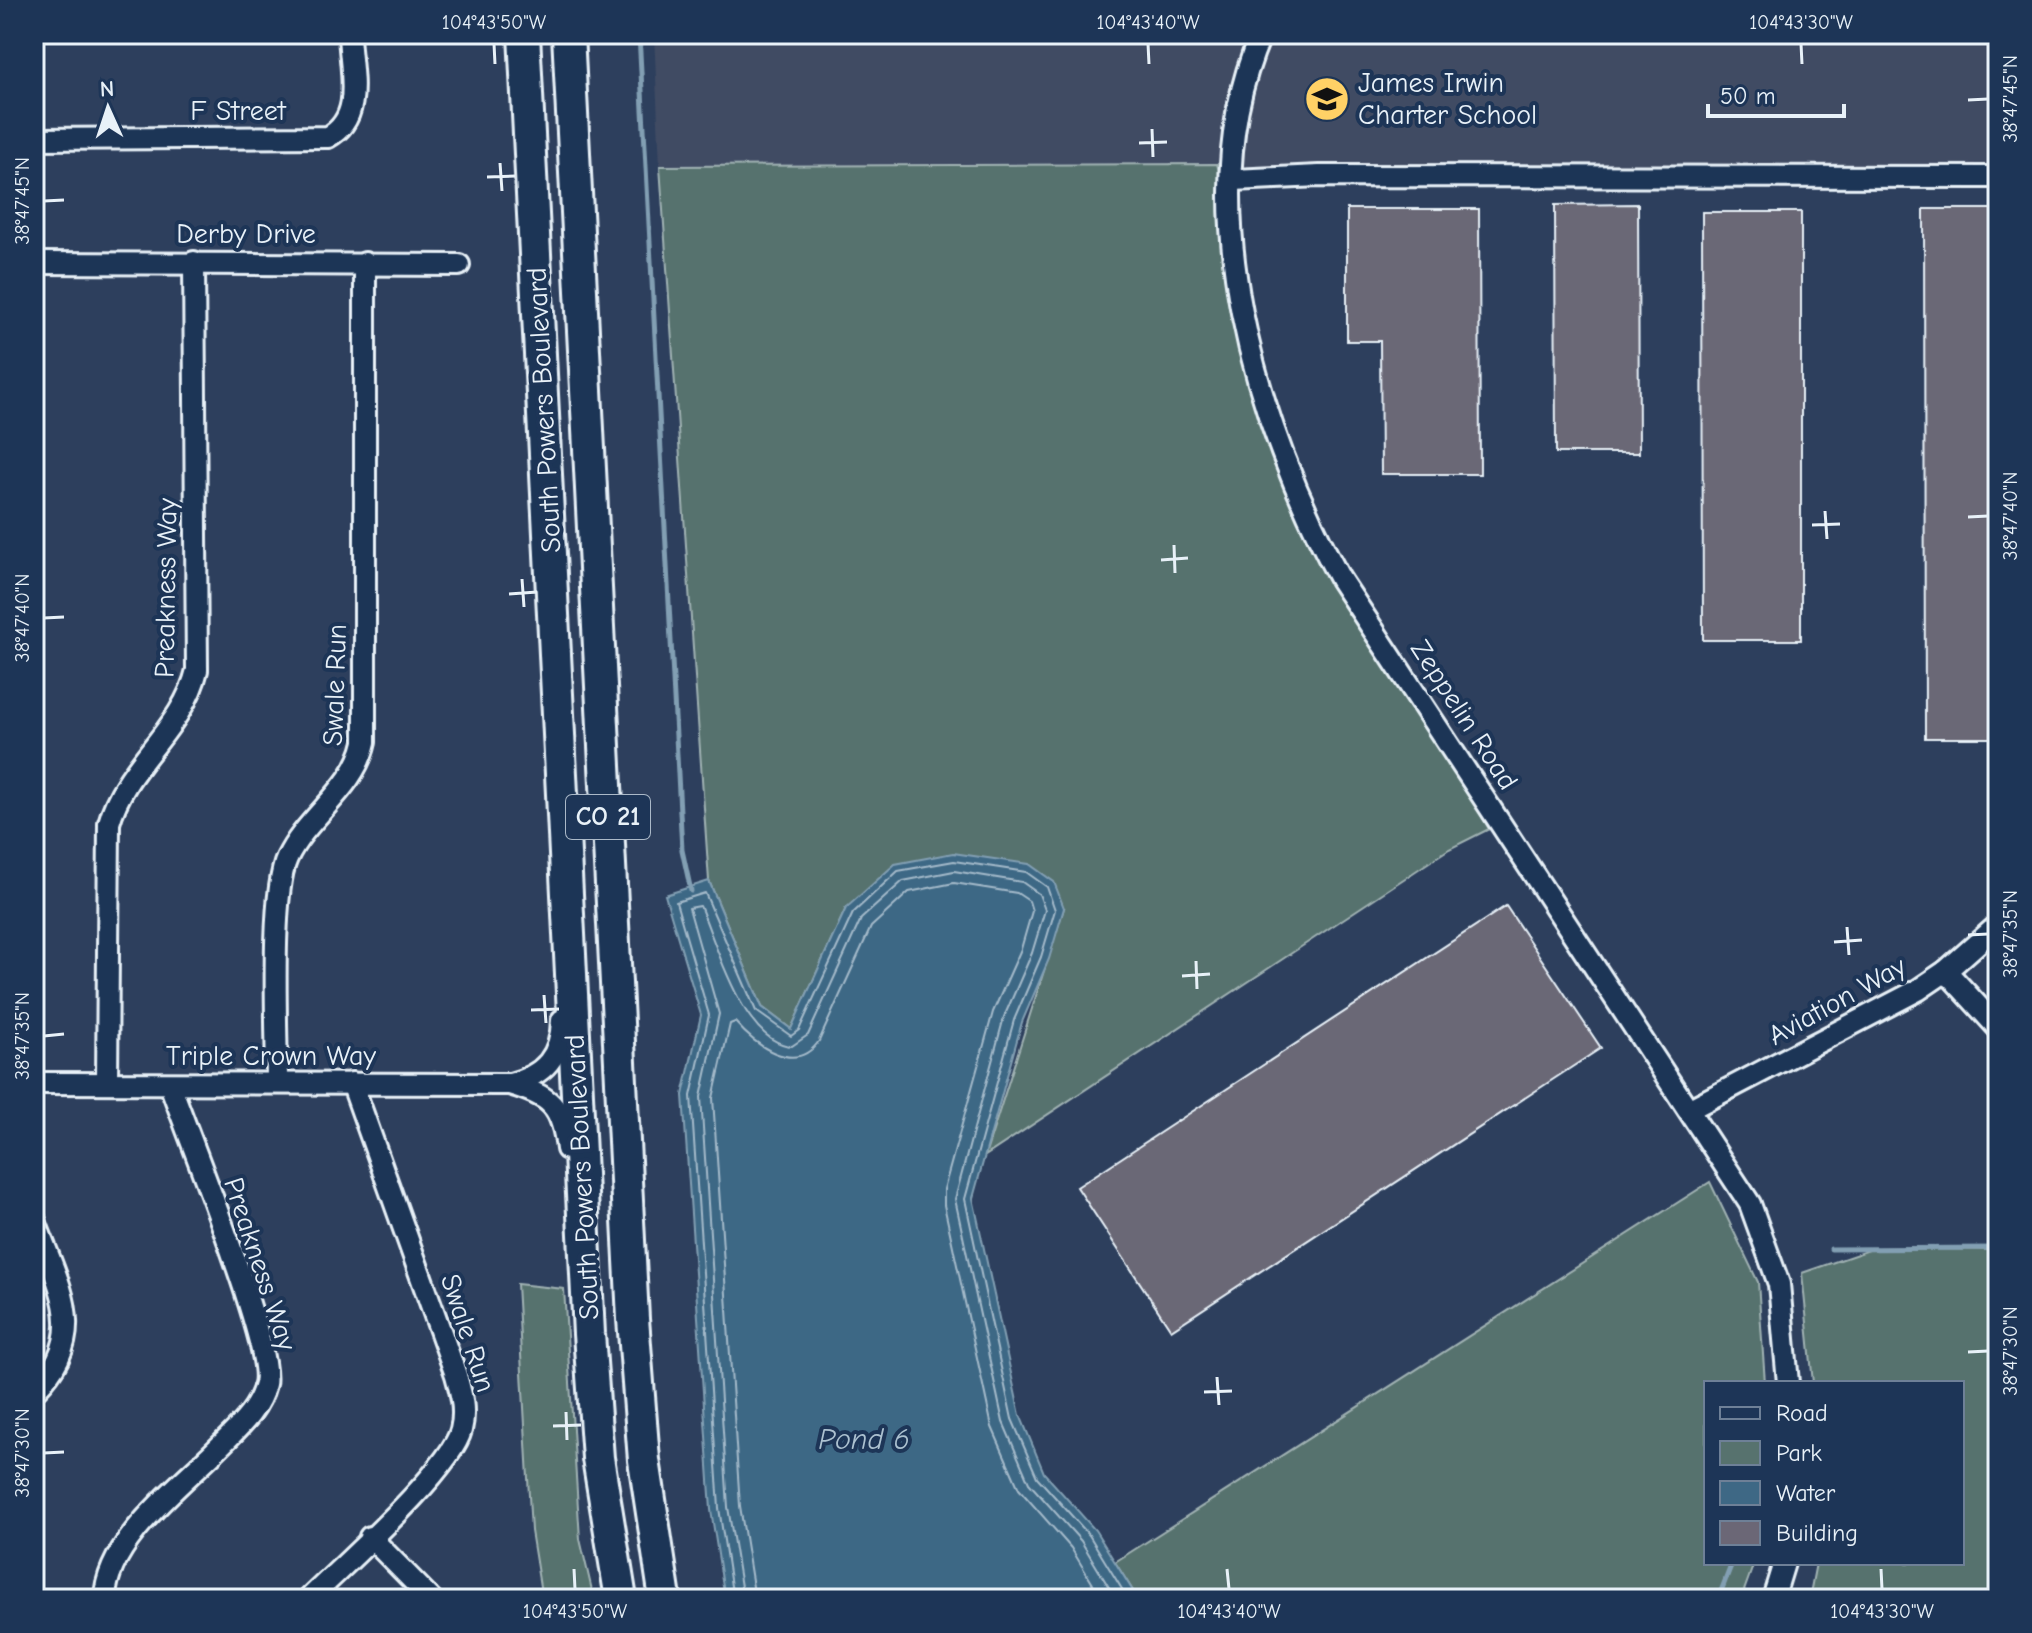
<svg xmlns="http://www.w3.org/2000/svg" width="2032" height="1633" font-family="'Comic Neue',sans-serif">
<style>
.built{fill:#404b64}
.green{fill:#57726e;stroke:#a0b2b3;stroke-width:2}
.water{fill:#3e6885;stroke:#829fb3;stroke-width:2}
.lines{fill:none;stroke-linecap:round;stroke-linejoin:round}
.shore{stroke:#a4baca;stroke-width:2}
.stream{stroke:#829fb3;stroke-width:5}
.building{fill:#6b6776;stroke:#e8f1f8;stroke-width:2}
.minor-casing{stroke:#e8f1f8;stroke-width:26}
.highway-casing{stroke:#e8f1f8;stroke-width:36}
.minor{stroke:#1d3557;stroke-width:20}
.highway{stroke:#1d3557;stroke-width:30}
.ticks{fill:none;stroke:#e8f1f8;stroke-width:3}
.labels{text-anchor:middle;dominant-baseline:central;stroke-width:8;stroke-linejoin:round;paint-order:stroke}
.shield{fill:#1d3557;stroke:#abb9c8;stroke-width:2}
.shield-label{font-size:26px;font-weight:bold;fill:#e8f1f8}
.poi-label{font-size:28px;fill:#e8f1f8;stroke:#1d3557;text-anchor:start}
.street-label{font-size:28px;fill:#e8f1f8;stroke:#1d3557}
.water-label{font-size:30px;font-style:italic;fill:#acc1d0;stroke:#1d3557}
.neatline{fill:none;stroke:#e8f1f8;stroke-width:3}
.ticks-label{font-size:20px;text-anchor:middle;fill:#e8f1f8}
</style>
<rect width="100%" height="100%" fill="#2d3f5d"/>
<filter id="ink" filterUnits="userSpaceOnUse"><feTurbulence type="fractalNoise" baseFrequency=".0125" numOctaves="2"/><feDisplacementMap in="SourceGraphic" scale="16" xChannelSelector="R" yChannelSelector="G"/><feConvolveMatrix kernelMatrix="1 2 1 2 8 2 1 2 1" color-interpolation-filters="sRGB"/></filter>
<g filter="url(#ink)">
<polygon class="built" points="654,34 1998,34 1998,166 660,166"/>
<g class="green">
<polygon points="1217,164 1233,224 1244,322 1307,518 1489,829 1449,849 985,1156 1064,908 846,908 791,1029 762,1007 709,881 660,166"/>
<polygon points="1710,1182 1758,1282 1765,1383 1706,1383 1706,1563 1754,1563 1741,1599 1138,1599 1115,1562"/>
<polygon points="1875,1248 1998,1250 1998,1599 1809,1599 1816,1563 1962,1563 1962,1383 1813,1383 1802,1273"/>
<polygon points="517,1284 564,1289 580,1539 594,1599 542,1599 531,1531"/>
</g>
<polygon class="water" points="953,853 1029,864 1054,882 1064,908 1049,959 1022,1022 973,1198 1020,1415 1044,1473 1095,1530 1138,1599 725,1599 711,1510 683,1095 701,1015 665,895 709,881 762,1007 791,1029 846,908 895,864"/>
<g class="lines">
<g class="shore">
<polyline points="733,1599 719,1508 691,1096 709,1015 676,902 705,893 756,1011 791,1036 799,1030 853,913 898,871 954,861 1026,872 1047,887 1055,910 1041,957 1014,1020 965,1199 1012,1419 1037,1477 1089,1535 1128,1599"/>
<path d="M743,1599L728,1507L701,1097L719,1014L689,908L700,906C717,945 743,1043 792,1046L808,1035L861,919L903,881L954,871L1022,882L1039,894L1045,910L1032,953L1004,1017L955,1199L1003,1422L1029,1483L1081,1541L1116,1599"/>
<path d="M755,1599L740,1506L713,1098L730,1024L735,1022C755,1045 795,1076 819,1041L871,927L909,892L954,883L1017,893L1029,901L1032,911L1021,949L993,1012L944,1189V1205L992,1427L1019,1489L1071,1548L1102,1599"/>
</g>
<g class="stream">
<polyline points="639,34 682,850 691,891"/>
<polyline points="1831,1249 1998,1248"/>
<polyline points="1718,1599 1732,1563"/>
</g>
</g>
<g class="building">
<polygon points="1638,204 1639,453 1556,453 1555,205"/>
<polygon points="1347,209 1479,209 1480,474 1381,474 1380,341 1347,341"/>
<polygon points="1924,209 1998,209 1998,738 1925,738"/>
<polygon points="1702,212 1801,212 1801,640 1703,640"/>
<polygon points="1506,906 1601,1048 1171,1330 1077,1187"/>
</g>
<g class="lines">
<g class="minor-casing">
<g id="minor">
<path d="M1261,34C1188,202 1257,427 1340,579L1750,1204L1779,1284L1788,1383"/>
<path d="M34,139L328,137C365,117 350,70 349,34"/>
<polyline points="1233,180 1319,176 1998,177"/>
<polyline points="34,263 459,265"/>
<polyline points="1946,971 1998,1028"/>
<path d="M34,1083L509,1084C551,1096 562,1106 567,1149"/>
<path d="M107,1083L109,823C125,764 183,730 197,670L194,262"/>
<path d="M277,1083C277,1034 270,895 287,858C307,816 355,789 365,742V263"/>
<path d="M510,1084C545,1075 561,1056 562,1020"/>
<polyline points="1690,1109 1918,990 1946,971 1998,925"/>
<path d="M34,1218C57,1284 93,1334 34,1391"/>
<polyline points="370,1537 431,1599"/>
<path d="M105,1599C106,1540 184,1483 223,1443C240,1426 259,1409 265,1384C274,1347 187,1133 170,1084"/>
<path d="M309,1599C343,1565 451,1470 461,1430C466,1410 461,1393 456,1375L352,1083"/>
<polyline points="1773,1599 1784,1563"/>
</g>
</g>
<g class="highway-casing">
<g id="highway">
<polyline points="524,34 589,1334 598,1458 621,1599"/>
<polyline points="568,34 633,1319 644,1460 665,1599"/>
</g>
</g>
<use href="#minor" class="minor"/>
<use href="#highway" class="highway"/>
</g>
</g>
<path class="ticks" d="M494,44L495,64M1148,44L1149,64M1801,44L1802,64M1968,100L1988,99M1152,129L1153,157M1139,143L1167,142M500,163L502,191M487,177L515,176M44,201L64,200M1825,511L1827,539M1968,517L1988,516M1812,525L1840,524M1174,545L1175,573M1161,560L1188,558M522,579L524,607M509,594L537,592M44,618L64,617M1847,927L1849,955M1968,935L1988,934M1834,942L1862,940M1196,961L1197,989M1182,976L1210,974M544,995L546,1023M531,1010L559,1009M44,1036L64,1034M1968,1352L1988,1351M1217,1377L1219,1405M1204,1392L1232,1391M566,1412L567,1440M553,1426L581,1425M44,1453L64,1452M574,1569L575,1589M1227,1569L1229,1589M1881,1569L1882,1589"/>
<defs>
<g id="school-disc" transform="scale(2.3)"><circle r="9.5" fill="#ffd166" stroke="#1d3557"/><path d="M0-5L7-2L0 1L-7-2ZM-4 1L0 2.5L4 1V4Q0 6-4 4Z" fill="#111"/></g>
</defs>
<g fill-rule="evenodd">
<use href="#school-disc" x="1327" y="99"/>
</g>
<g class="labels">
<rect class="shield" x="566" y="795" width="84" height="44" rx="6"/>
<g class="shield-label">
<text x="608" y="817">CO 21</text>
</g>
<g class="poi-label">
<text x="1358" y="83">James Irwin<tspan x="1358" dy="32">Charter School</tspan></text>
</g>
<g class="street-label">
<text x="238" y="111">F Street</text>
<text x="246" y="234">Derby Drive</text>
<text transform="translate(544 410) rotate(-93)">South Powers Boulevard</text>
<text transform="translate(166 588) rotate(-89)">Preakness Way</text>
<text transform="translate(335 685) rotate(-88)">Swale Run</text>
<text transform="translate(1464 715) rotate(57)">Zeppelin Road</text>
<text transform="translate(1837 1001) rotate(-29)">Aviation Way</text>
<text x="271" y="1056">Triple Crown Way</text>
<text transform="translate(582 1177) rotate(-93)">South Powers Boulevard</text>
<text transform="translate(260 1264) rotate(72)">Preakness Way</text>
<text transform="translate(468 1333) rotate(72)">Swale Run</text>
</g>
<g class="water-label">
<text x="864" y="1439">Pond 6</text>
</g>
</g>
<rect width="2032" height="1633" fill="none" stroke="#1d3557" stroke-width="88"/>
<rect x="1704" y="1381" width="260" height="184" fill="#1d3557" stroke="#6e8097" stroke-width="2"/>
<rect x="1720" y="1407" width="40" height="12" fill="#1d3557" stroke="#6e8097" stroke-width="2"/>
<text x="1776" y="1421" font-size="24" fill="#e8f1f8">Road</text>
<rect x="1720" y="1441" width="40" height="24" fill="#57726e" stroke="#6e8097" stroke-width="2"/>
<text x="1776" y="1461" font-size="24" fill="#e8f1f8">Park</text>
<rect x="1720" y="1481" width="40" height="24" fill="#3e6885" stroke="#6e8097" stroke-width="2"/>
<text x="1776" y="1501" font-size="24" fill="#e8f1f8">Water</text>
<rect x="1720" y="1521" width="40" height="24" fill="#6b6776" stroke="#6e8097" stroke-width="2"/>
<text x="1776" y="1541" font-size="24" fill="#e8f1f8">Building</text>
<g transform="translate(108 108) rotate(357)" stroke="#1d3557" stroke-width="6" paint-order="stroke">
<path d="M0-6L14 30L0 20L-14 30Z" fill="#e8f1f8"/>
<text y="-12" font-size="22" font-weight="bold" text-anchor="middle" fill="#e8f1f8">N</text>
</g>
<path d="M1708 104v12h136v-12" fill="none" stroke="#e8f1f8" stroke-width="4"/>
<text x="1720" y="104" font-size="24" fill="#e8f1f8" stroke="#1d3557" stroke-width="6" paint-order="stroke">50 m</text>
<rect x="44" y="44" width="1944" height="1545" class="neatline"/>
<g class="ticks-label">
<text x="494" y="29">104°43'50"W</text>
<text x="1148" y="29">104°43'40"W</text>
<text x="1801" y="29">104°43'30"W</text>
<text transform="translate(2010 99) rotate(-90)" y="7">38°47'45"N</text>
<text transform="translate(22 201) rotate(-90)" y="7">38°47'45"N</text>
<text transform="translate(2010 516) rotate(-90)" y="7">38°47'40"N</text>
<text transform="translate(22 618) rotate(-90)" y="7">38°47'40"N</text>
<text transform="translate(2010 934) rotate(-90)" y="7">38°47'35"N</text>
<text transform="translate(22 1036) rotate(-90)" y="7">38°47'35"N</text>
<text transform="translate(2010 1351) rotate(-90)" y="7">38°47'30"N</text>
<text transform="translate(22 1453) rotate(-90)" y="7">38°47'30"N</text>
<text x="575" y="1618">104°43'50"W</text>
<text x="1229" y="1618">104°43'40"W</text>
<text x="1882" y="1618">104°43'30"W</text>
</g>
</svg>
